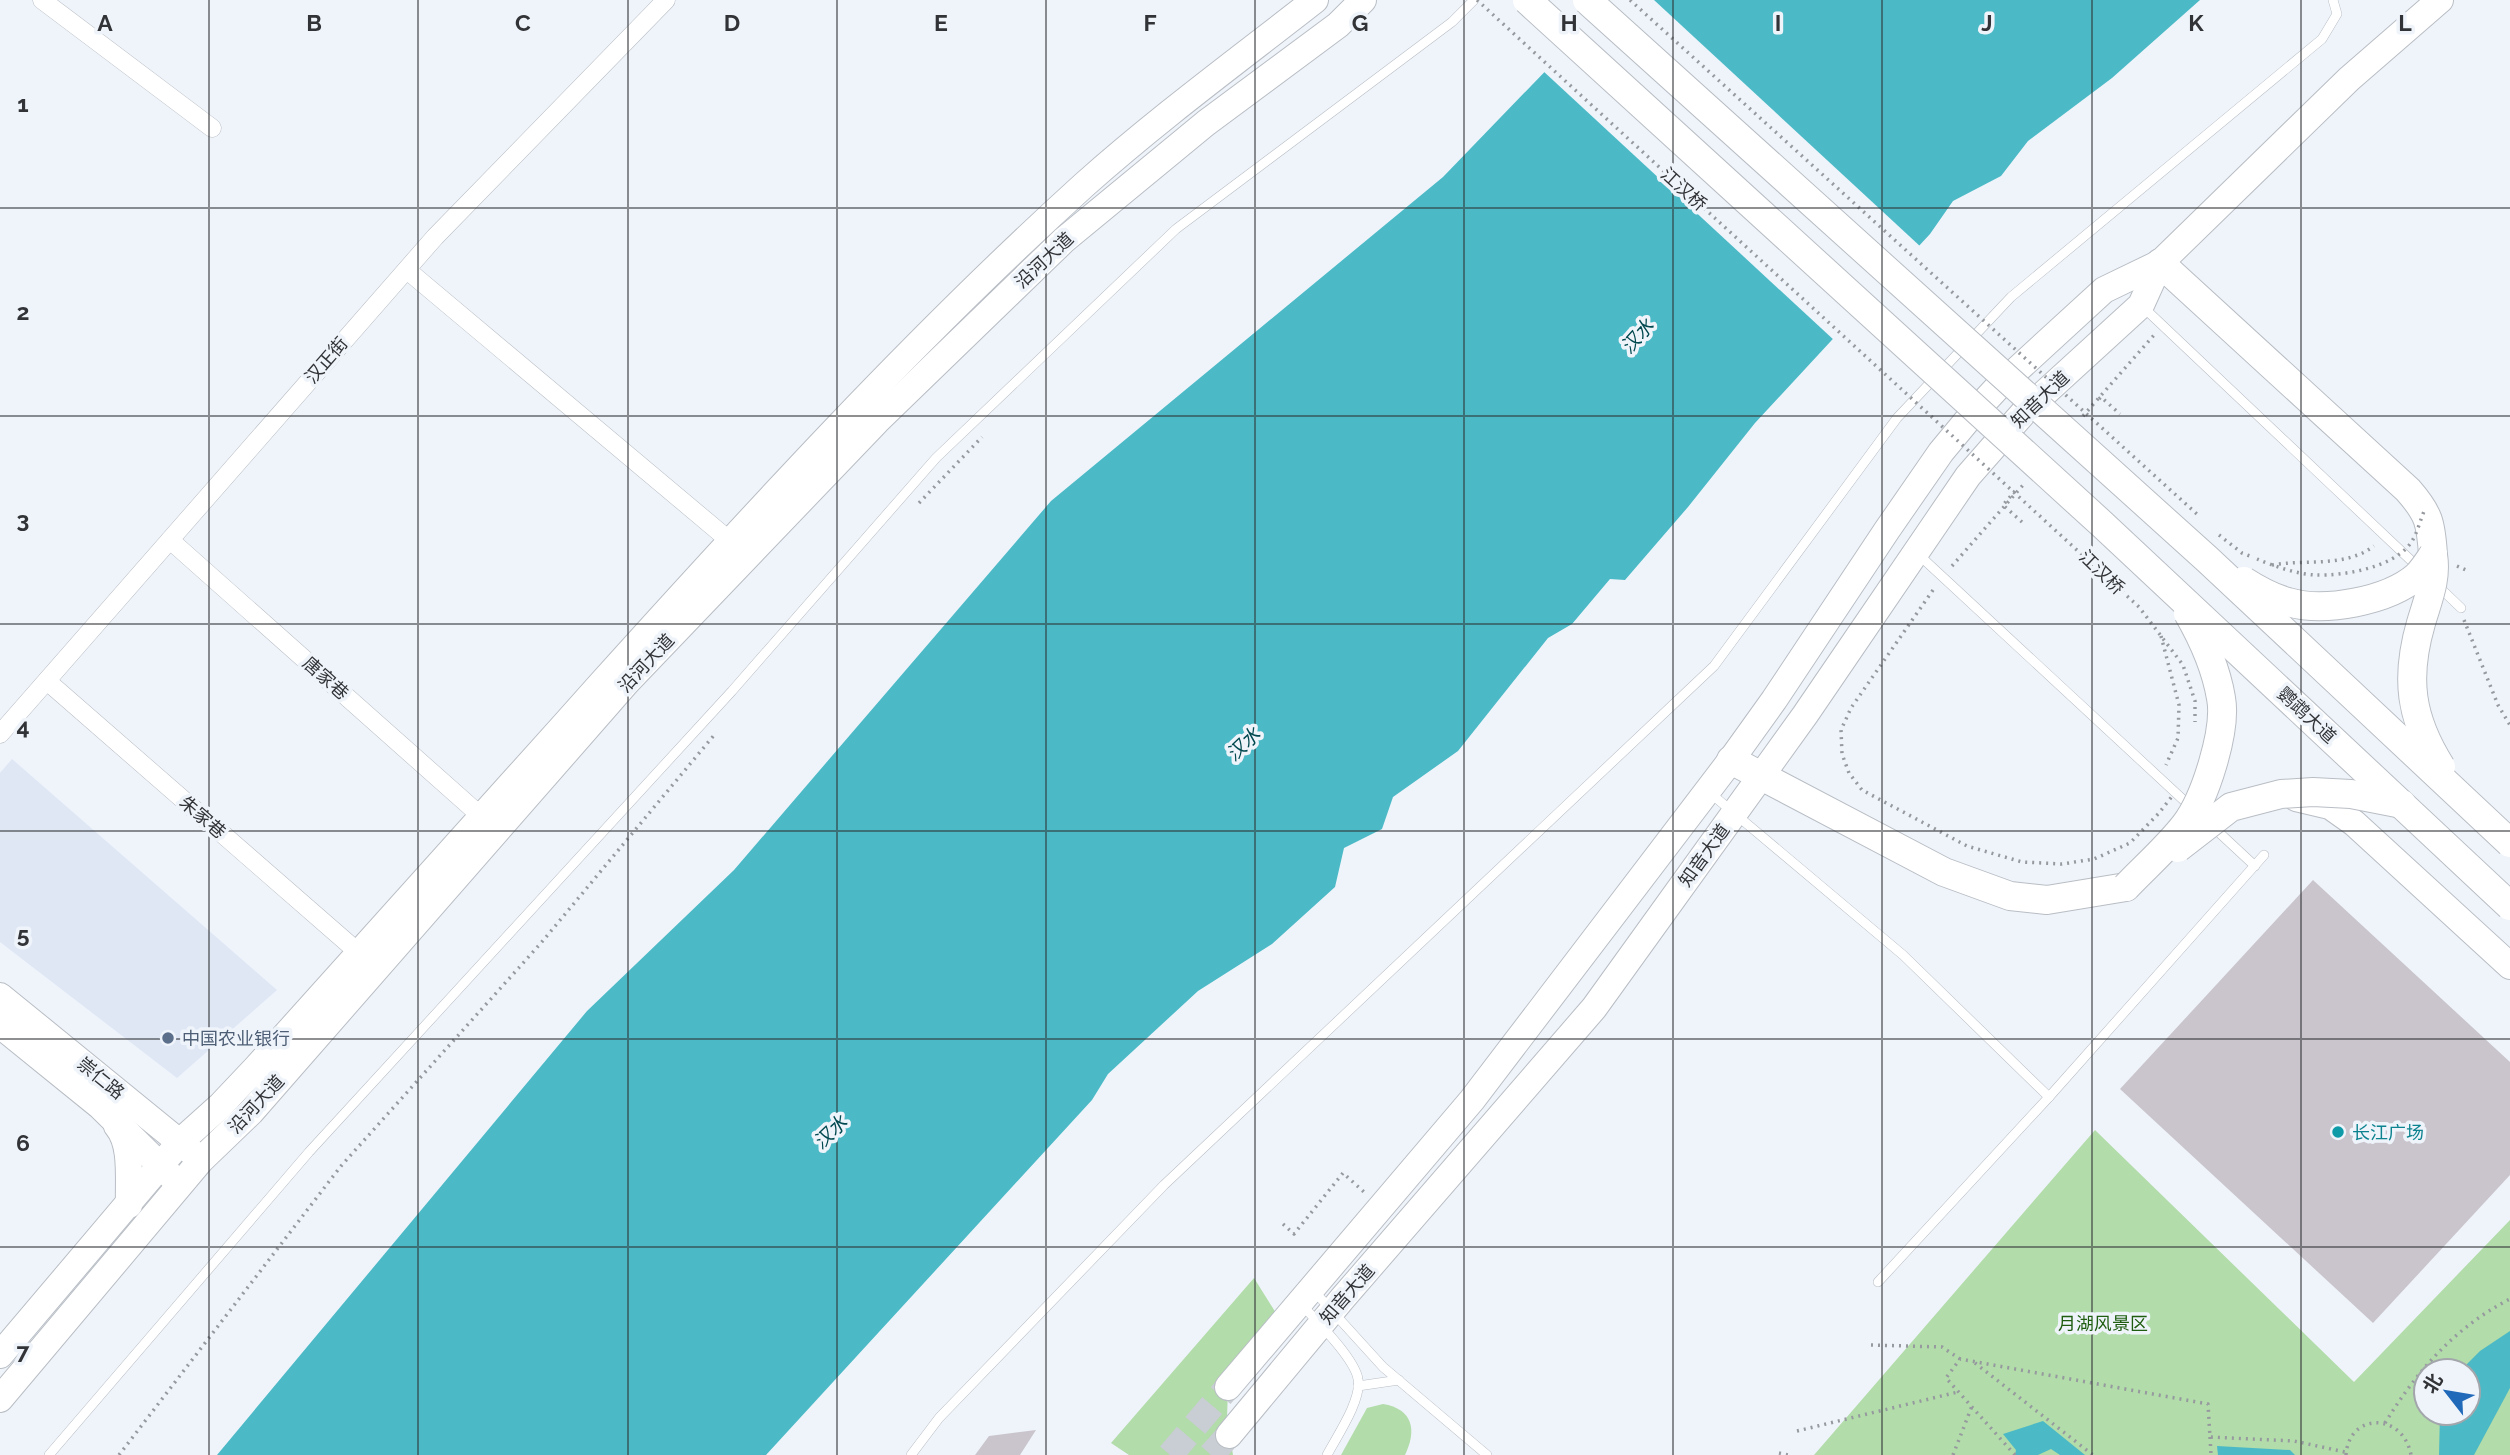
<svg xmlns="http://www.w3.org/2000/svg" width="2510" height="1455" font-family="Raleway,'Noto Sans SC',sans-serif">
<style>
.built{fill:#dfe7f5}
.green{fill:#b2dca9;fill-rule:evenodd}
.water{fill:#4bbac6}
.pier{fill:#eff4fb}
.building{fill:#cac5cc}
.lines{fill:none;stroke-linecap:round;stroke-linejoin:round}
.secondary-tunnel{stroke:#c9cdd4;stroke-width:26;stroke-dasharray:26 13;stroke-linecap:butt}
.service-casing{stroke:#b9bec5;stroke-width:10}
.minor-casing{stroke:#b9bec5;stroke-width:19}
.secondary-casing{stroke:#b9bec5;stroke-width:28}
.primary-casing{stroke:#b9bec5;stroke-width:30}
.path{stroke:#969a9f;stroke-width:3.5;stroke-dasharray:2 5;stroke-linecap:butt}
.service{stroke:#fff;stroke-width:9}
.minor{stroke:#fff;stroke-width:18}
.secondary{stroke:#fff;stroke-width:26}
.primary{stroke:#fff;stroke-width:28}
.primary-bridge-casing{stroke:#b9bec5;stroke-width:30;stroke-linecap:butt}
.path-bridge{stroke:#969a9f;stroke-width:3.5;stroke-dasharray:2 5;stroke-linecap:butt}
.primary-bridge{stroke:#fff;stroke-width:28}
.grid{fill:none;stroke:#313336;stroke-width:2;stroke-opacity:0.55}
.service-dot{fill:#5c6f8a;stroke:#eff4fb;stroke-width:2.5}
.culture-dot{fill:#0f9aa8;stroke:#eff4fb;stroke-width:2.5}
.labels{text-anchor:middle;dominant-baseline:central;stroke-width:7;stroke-linejoin:round;paint-order:stroke}
.street-label{font-size:18px;fill:#313336;stroke:#eff4fb}
.service-label{font-size:18px;fill:#4e5e75;stroke:#eff4fb;text-anchor:start}
.culture-label{font-size:18px;fill:#0d838f;stroke:#eff4fb;text-anchor:start}
.park-label{font-size:18px;fill:#1f5d10;stroke:#eff4fb}
.water-label{font-size:19px;font-style:italic;fill:#01484f;stroke:#eff4fb}
.grid-label{font-size:23px;text-anchor:middle;font-weight:bold;fill:#313336;stroke:#eff4fb;stroke-width:7;stroke-linejoin:round;paint-order:stroke}
</style>
<rect width="100%" height="100%" fill="#eff4fb"/>
<polygon class="built" points="12,759 277,990 177,1078 0,942 0,773"/>
<g class="green">
<path d="M2095,1130L2354,1382L2510,1220V1455H1814ZM2426,1371H2468V1413H2426Z"/>
<polygon points="1254,1278 1276,1313 1228,1387 1227,1419 1233,1455 1129,1455 1111,1443"/>
<path d="M1383,1404C1413,1409 1417,1430 1405,1455H1341L1367,1408Z"/>
</g>
<g class="water">
<polygon points="1614,0 2200,0 2112,78 2028,141 2001,176 1953,201 1930,234 1755,423 1688,507 1625,580 1610,579 1572,624 1548,638 1458,751 1393,797 1382,829 1344,848 1335,887 1272,944 1198,991 1108,1074 1092,1100 766,1455 217,1455 587,1011 734,870 1051,501 1443,177"/>
<polygon points="2510,1331 2510,1388 2474,1455 2439,1455 2440,1413 2468,1413 2468,1371 2460,1371 2480,1351"/>
<polygon points="2043,1421 2085,1455 2060,1455 2051,1449 2038,1455 2015,1455 2016,1450 2003,1434"/>
<polygon points="2217,1446 2290,1450 2295,1455 2218,1455"/>
</g>
<polygon class="pier" points="1609,0 1654,0 1922,248 1835,341 1542,70"/>
<g class="building">
<polygon points="2313,880 2510,1062 2510,1175 2373,1323 2120,1089"/>
<polygon points="1036,1430 1020,1455 975,1455 989,1436"/>
</g>
<g class="lines">
<g class="secondary-tunnel">
<polyline points="1170,1455 1228,1387"/>
<polyline points="1211,1455 1229,1435"/>
</g>
<g class="service-casing">
<g id="service">
<polyline points="2142,306 2419,568"/>
<polyline points="1919,555 2191,807"/>
<polyline points="2437,585 2461,608"/>
<polyline points="1709,792 1903,955 2049,1097"/>
<polyline points="2212,826 2255,866"/>
<polyline points="1878,1282 2049,1097 2264,855"/>
<polyline points="1313,1290 1383,1367 1487,1455"/>
<path d="M1301,1304C1315,1319 1355,1359 1358,1379C1362,1400 1337,1436 1327,1455"/>
<polyline points="1358,1386 1399,1380"/>
<polyline points="49,1455 309,1152 732,691 936,458 1176,229 1452,22 1474,0"/>
<polyline points="911,1455 939,1418 1164,1185 1714,666 1897,418 2011,297 2322,39 2337,14 2333,0"/>
</g>
</g>
<g class="minor-casing">
<g id="minor">
<polyline points="42,0 212,128"/>
<polyline points="407,270 730,541"/>
<polyline points="170,540 482,817"/>
<polyline points="47,681 359,953"/>
<polyline points="0,734 435,237 666,0"/>
</g>
</g>
<g class="secondary-casing">
<g id="secondary">
<polyline points="2296,798 2330,806 2354,823 2510,966"/>
<polyline points="0,996 194,1154"/>
<polyline points="0,1025 100,1106 172,1177"/>
<path d="M117,1126C133,1145 128,1180 129,1205"/>
<path d="M0,1355L181,1141L220,1106L255,1069C370,941 485,814 599,686C755,513 912,341 1084,185C1158,119 1237,61 1315,0"/>
<polyline points="1228,1387 1472,1100 1731,760 1774,700 1887,530 1941,452 1970,417 1996,389 2104,290 2160,263 2349,79 2440,0"/>
<polyline points="0,1399 201,1160 251,1112 627,682 877,421 1064,240 1206,123 1338,25 1363,0"/>
<polyline points="1229,1435 1342,1299 1594,1008 1805,715 1968,476 2025,411 2141,305 2160,263"/>
</g>
</g>
<g class="primary-casing">
<g id="primary">
<path d="M2160,263L2408,490C2429,514 2431,523 2433,555"/>
<polyline points="1731,760 1944,872 2010,896 2047,900 2126,887"/>
</g>
</g>
<g class="path">
<polyline points="2099,399 2101,397 2120,414"/>
<polyline points="2083,416 2154,335"/>
<polyline points="919,503 982,437"/>
<path d="M2272,565C2306,559 2345,568 2374,546"/>
<polyline points="1952,566 2023,485"/>
<polyline points="2457,566 2466,570"/>
<polyline points="2464,620 2498,705 2510,725"/>
<polyline points="1283,1224 1294,1234 1343,1173 1364,1192"/>
<polyline points="1871,1345 1942,1347 1960,1359"/>
<polyline points="1975,1363 2093,1455"/>
<path d="M2385,1423C2417,1371 2455,1327 2510,1299"/>
<polyline points="1797,1431 1958,1392"/>
<polyline points="2210,1437 2211,1455"/>
<polyline points="1779,1453 1788,1455"/>
<polyline points="119,1455 341,1166 541,943 715,734"/>
<polyline points="1953,1455 1972,1406"/>
<polyline points="2015,1455 1946,1378 1960,1359 2208,1404 2210,1437 2294,1441 2345,1452"/>
<path d="M2346,1455C2349,1412 2403,1412 2411,1455"/>
</g>
<use href="#service" class="service"/>
<use href="#minor" class="minor"/>
<use href="#secondary" class="secondary"/>
<use href="#primary" class="primary"/>
<g class="primary-bridge-casing">
<g id="primary-bridge">
<polyline points="1527,0 2103,525 2510,906"/>
<polyline points="1587,0 2207,559 2510,843"/>
<path d="M2433,555C2437,579 2428,599 2421,623C2405,678 2410,718 2441,767"/>
<path d="M2244,581C2258,590 2273,598 2288,602C2324,613 2388,601 2417,576C2423,570 2428,562 2433,555"/>
<polyline points="2178,848 2231,807 2281,794 2313,792 2351,794 2402,804"/>
<path d="M2126,887C2145,867 2168,847 2185,825C2205,799 2227,730 2221,698C2216,668 2203,639 2188,613"/>
</g>
</g>
<g class="path-bridge">
<polyline points="1477,0 2139,607 2183,665 2195,701 2195,722"/>
<polyline points="1630,0 2198,515"/>
<polyline points="2015,491 2003,505 2022,522"/>
<polyline points="2219,535 2242,553 2250,556"/>
<path d="M2257,559C2274,566 2296,574 2315,575C2343,576 2392,568 2410,544C2417,535 2420,520 2425,509"/>
<polyline points="1933,590 1851,708 1841,730 1842,754 1849,773 1862,790 1967,846 2022,862 2062,864 2094,859 2130,843 2159,813 2173,795"/>
<polyline points="2161,636 2179,705 2178,738 2166,765"/>
</g>
<use href="#primary-bridge" class="primary-bridge"/>
</g>
<path class="grid" d="M209,0V1455M418,0V1455M628,0V1455M837,0V1455M1046,0V1455M1255,0V1455M1464,0V1455M1673,0V1455M1882,0V1455M2092,0V1455M2301,0V1455M0,208H2510M0,416H2510M0,624H2510M0,831H2510M0,1039H2510M0,1247H2510"/>
<circle class="service-dot" cx="168" cy="1038" r="7"/>
<circle class="culture-dot" cx="2338" cy="1132" r="7"/>
<g class="labels">
<g class="street-label">
<text transform="translate(1684 189) rotate(42)">江汉桥</text>
<text transform="translate(1044 260) rotate(-43)">沿河大道</text>
<text transform="translate(326 360) rotate(-49)">汉正街</text>
<text transform="translate(2040 399) rotate(-44)">知音大道</text>
<text transform="translate(2102 572) rotate(44)">江汉桥</text>
<text transform="translate(646 663) rotate(-47)">沿河大道</text>
<text transform="translate(326 678) rotate(42)">唐家巷</text>
<text transform="translate(2307 715) rotate(43)">鹦鹉大道</text>
<text transform="translate(203 817) rotate(41)">朱家巷</text>
<text transform="translate(1704 855) rotate(-54)">知音大道</text>
<text transform="translate(101 1078) rotate(39)">崇仁路</text>
<text transform="translate(256 1104) rotate(-47)">沿河大道</text>
<text transform="translate(1347 1294) rotate(-49)">知音大道</text>
</g>
<g class="service-label">
<text x="182" y="1038">中国农业银行</text>
</g>
<g class="culture-label">
<text x="2352" y="1132">长江广场</text>
</g>
<g class="park-label">
<text x="2103" y="1323">月湖风景区</text>
</g>
<g class="water-label">
<text transform="translate(1637 336) rotate(-48)">汉水</text>
<text transform="translate(1243 744) rotate(-43)">汉水</text>
<text transform="translate(830 1132) rotate(-43)">汉水</text>
</g>
</g>
<g class="grid-label">
<text x="105" y="31">A</text>
<text x="314" y="31">B</text>
<text x="523" y="31">C</text>
<text x="732" y="31">D</text>
<text x="941" y="31">E</text>
<text x="1150" y="31">F</text>
<text x="1360" y="31">G</text>
<text x="1569" y="31">H</text>
<text x="1778" y="31">I</text>
<text x="1987" y="31">J</text>
<text x="2196" y="31">K</text>
<text x="2405" y="31">L</text>
<text x="23" y="112">1</text>
<text x="23" y="320">2</text>
<text x="23" y="528">3</text>
<text x="23" y="735">4</text>
<text x="23" y="943">5</text>
<text x="23" y="1151">6</text>
<text x="23" y="1359">7</text>
</g>
<g transform="translate(2447 1392) rotate(301)"><circle r="33" fill="#eff4fb" stroke="#a3a7ac" stroke-width="2"/>
<path d="M0-5L12 26L0 18L-12 26Z" fill="#2169b9"/>
<text y="-10" font-size="19" font-weight="bold" text-anchor="middle" fill="#313336">北</text>
</g>
</svg>
